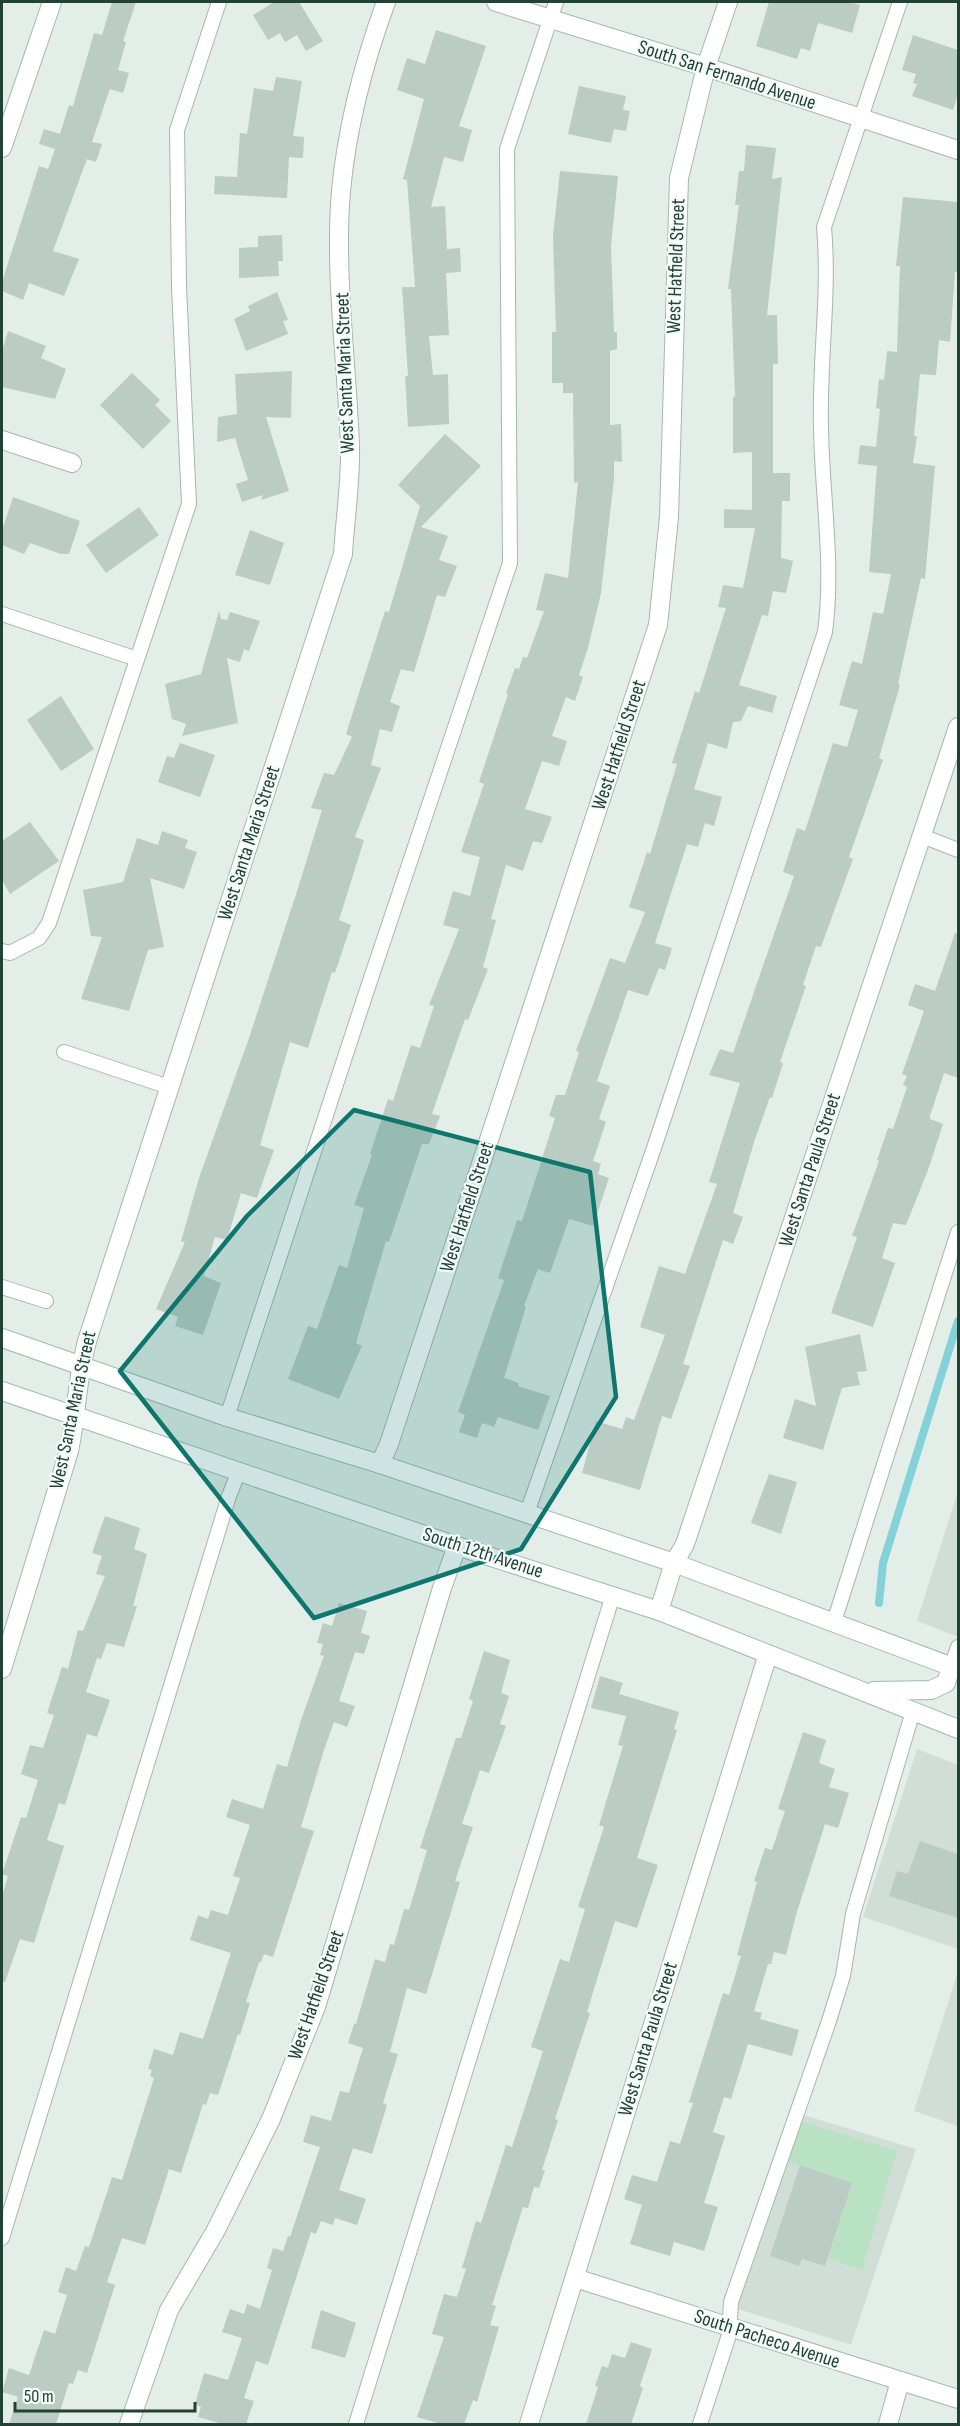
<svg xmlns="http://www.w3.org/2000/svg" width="960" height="2426" font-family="'Sofia Sans Condensed',sans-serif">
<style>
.built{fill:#d1ded7}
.green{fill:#b9e2c2}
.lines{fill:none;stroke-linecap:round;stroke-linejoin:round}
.stream{stroke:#85d1d9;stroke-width:8}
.building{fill:#baccc4}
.service-casing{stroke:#a5b7af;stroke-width:16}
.minor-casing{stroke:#a5b7af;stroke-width:20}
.secondary-casing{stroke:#a0bbb0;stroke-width:20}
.service{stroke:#fff;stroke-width:14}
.minor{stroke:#fff;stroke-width:18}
.secondary{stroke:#fff;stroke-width:18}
.marked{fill:#0f766e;fill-opacity:0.2;stroke:#0f766e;stroke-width:4.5;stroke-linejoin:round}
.labels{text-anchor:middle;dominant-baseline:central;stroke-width:4.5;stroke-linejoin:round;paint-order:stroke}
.street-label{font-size:20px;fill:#204237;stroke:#f4faf7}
</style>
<rect width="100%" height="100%" fill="#e3eee8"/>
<g class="built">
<polygon points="958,1491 958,1637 917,1621"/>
<polygon points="917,1749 958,1765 958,1949 863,1917"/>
<polygon points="958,1971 958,2126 914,2111"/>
<polygon points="797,2113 916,2149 851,2345 735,2308"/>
</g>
<polygon class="green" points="801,2121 897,2151 862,2270 828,2258 852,2183 788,2161"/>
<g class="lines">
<polyline class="stream" points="879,1603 883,1563 958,1321"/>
</g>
<g class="building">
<polygon points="112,2 136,2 123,41 126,42 118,70 129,73 123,93 110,89 106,100 92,142 102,144 96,162 87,159 53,251 79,259 64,296 29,283 23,300 2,291 2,282 39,166 48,169 55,149 39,144 44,129 60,134 69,105 73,106 94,33 102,35"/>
<polygon points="274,2 299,2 323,41 306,51 297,35 285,42 280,33 268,40 253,15"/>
<polygon points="769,2 849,2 860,5 852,33 818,23 810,51 801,48 797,59 756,46"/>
<polygon points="436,30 486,46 459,126 472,130 463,162 444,157 431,207 445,206 447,249 460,248 461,272 446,273 449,335 429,336 433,375 448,374 449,424 408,427 405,376 408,376 402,287 415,287 407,180 403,179 424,99 397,90 407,58 425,64"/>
<polygon points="913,35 958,50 958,94 953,110 912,96 917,84 913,83 916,74 902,70"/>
<polygon points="276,77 302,81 293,136 304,137 303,158 289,157 287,198 214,194 215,176 237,177 240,133 247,134 254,88 273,91"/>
<polygon points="579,86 626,96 623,110 630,111 626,131 614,129 611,143 568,134"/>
<polygon points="746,145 776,148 772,179 782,177 767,315 777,315 778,364 773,364 773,473 790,473 790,501 782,501 781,558 793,561 786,593 773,591 768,616 762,615 739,685 777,696 772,713 748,706 741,721 733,722 727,749 708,743 694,789 722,797 714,826 705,823 698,847 687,844 655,943 672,948 665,970 659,968 648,996 628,990 597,1081 610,1086 599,1119 606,1122 593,1161 601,1164 598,1174 609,1178 593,1226 569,1219 550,1273 538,1269 524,1306 526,1307 504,1378 519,1383 518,1386 550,1396 538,1430 498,1417 494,1427 482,1423 477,1438 459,1432 465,1415 458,1412 504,1280 498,1278 517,1220 522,1221 555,1118 549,1116 556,1095 565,1095 579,1052 576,1051 610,958 625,963 645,912 629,907 647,852 650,854 677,764 672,763 695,691 699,693 726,608 718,607 723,585 743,588 755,528 724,528 724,509 752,510 752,452 733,453 733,397 735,397 731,289 728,289 739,205 735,205 739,171 744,171"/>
<polygon points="560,171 618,176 611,246 614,332 617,332 617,349 610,351 610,425 621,424 622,462 614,461 614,479 601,593 588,648 579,675 583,677 575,701 566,697 552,736 567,741 559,766 542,761 525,809 552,817 542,843 533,841 523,871 506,865 491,919 496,920 483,967 488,969 468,1020 465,1019 432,1114 440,1116 429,1144 422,1144 389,1242 386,1241 356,1343 362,1346 339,1399 288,1379 308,1326 317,1329 339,1265 347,1268 364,1208 354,1205 372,1155 370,1154 388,1099 393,1101 411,1045 420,1048 434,1006 429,1005 459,929 443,925 453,891 470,896 480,857 461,852 484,784 479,782 508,694 506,693 515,668 519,669 523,657 527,658 544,611 536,610 545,573 568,578 578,482 574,483 573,393 563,393 563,383 552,383 552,332 556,332 553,236"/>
<polygon points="903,197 958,202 958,272 955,272 950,342 939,340 936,375 920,374 914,436 917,436 913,463 935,466 925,579 921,578 898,684 900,685 879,758 883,760 849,857 853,859 821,947 816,946 803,985 806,986 780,1062 783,1063 772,1098 770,1097 755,1139 733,1213 743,1217 733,1244 723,1240 683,1364 690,1366 671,1419 662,1416 640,1490 582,1473 596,1421 622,1429 626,1417 634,1420 665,1335 640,1327 659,1266 685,1274 717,1184 709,1182 740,1083 709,1075 720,1049 733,1053 794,876 783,872 797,828 805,831 833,743 847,747 858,710 839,705 852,661 862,664 873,612 883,614 891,574 869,572 877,466 858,464 860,445 876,447 880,409 876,408 879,379 884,380 887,351 897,352 900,266 896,266"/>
<polygon points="282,235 283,261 278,261 279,276 239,278 239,248 258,247 258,236"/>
<polygon points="277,292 288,320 283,321 288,334 246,351 234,319 250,311 248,306"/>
<polygon points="8,331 46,346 41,358 66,369 55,399 2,387 2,351"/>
<polygon points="292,371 291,418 266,417 289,491 261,500 263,495 242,502 236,484 248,480 235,438 217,442 218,417 237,414 235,374"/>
<polygon points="132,373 160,400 155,405 171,421 143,449 100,405"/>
<polygon points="445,434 481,466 421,527 448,536 439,560 457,566 445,597 437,595 414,672 401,669 390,702 400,706 392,732 380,729 371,765 381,768 355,837 364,840 339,920 351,925 335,973 332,972 308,1048 290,1042 260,1145 274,1150 257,1198 241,1193 227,1240 215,1237 204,1276 221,1283 203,1335 175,1326 178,1317 156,1309 185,1242 181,1241 199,1178 249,1038 299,885 322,810 311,808 324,773 334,775 352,737 346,734 385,611 389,612 420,506 398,485"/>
<polygon points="13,497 80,521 69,554 61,554 30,543 24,554 2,545 2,531"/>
<polygon points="139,507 159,535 106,573 86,545"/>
<polygon points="250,530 284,543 270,585 235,575"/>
<polygon points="219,611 221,619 227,620 230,612 260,621 249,651 244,649 240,662 227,658 238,723 182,736 186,724 172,719 165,684 201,674"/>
<polygon points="61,696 94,749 61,771 27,720"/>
<polygon points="180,743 215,755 200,797 158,782 167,756 174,758"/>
<polygon points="30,822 59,861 10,894 2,880 2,841"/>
<polygon points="162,831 188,840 185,848 197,852 184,889 150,878 164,947 148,950 129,1011 81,999 102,937 91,936 83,890 123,882 137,838 158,845"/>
<polygon points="955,933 958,933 958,1078 944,1073 930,1116 930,1119 943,1124 928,1170 906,1225 893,1223 882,1258 895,1263 873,1327 831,1313 857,1237 852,1236 879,1161 877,1160 888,1128 893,1129 907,1087 903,1085 907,1076 902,1074 924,1011 908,1005 915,984 935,991"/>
<polygon points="860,1334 867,1371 857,1372 860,1385 842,1388 823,1450 783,1438 795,1399 816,1406 805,1347"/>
<polygon points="769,1474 797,1482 781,1534 751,1523"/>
<polygon points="105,1516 140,1528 134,1549 147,1554 133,1606 137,1606 124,1647 107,1643 101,1659 97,1658 86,1692 110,1700 97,1737 87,1734 65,1805 59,1803 47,1840 64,1846 34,1943 20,1939 5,1982 2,1982 2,1896 8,1876 2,1874 21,1817 26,1818 38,1780 21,1774 30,1745 43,1748 54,1715 47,1713 62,1667 68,1669 78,1630 83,1631 105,1576 96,1574 102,1556 92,1553"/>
<polygon points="339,1603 367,1611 361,1633 370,1636 364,1654 355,1652 339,1701 355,1706 347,1727 334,1722 324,1750 301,1827 314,1831 273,1957 264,1954 261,1962 259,1962 246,2002 250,2003 240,2035 238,2034 218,2095 210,2093 206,2105 203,2104 181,2173 169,2169 145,2245 122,2238 107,2282 115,2285 87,2373 78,2370 73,2384 69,2383 56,2424 9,2424 18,2397 2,2392 9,2368 29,2375 44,2330 55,2334 67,2295 58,2292 66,2267 76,2271 85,2246 89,2247 112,2177 122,2180 154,2078 150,2076 152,2070 148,2069 154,2049 173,2055 180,2032 203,2039 231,1953 190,1940 198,1915 208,1919 211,1910 228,1915 240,1878 233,1876 250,1825 226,1817 232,1799 263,1809 277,1764 287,1767 302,1717 324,1656 320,1655 323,1644 317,1643 323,1623 332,1626"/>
<polygon points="484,1651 510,1660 501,1693 509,1696 500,1724 506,1726 489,1773 480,1770 462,1824 473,1827 455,1881 460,1882 426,1994 407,1988 390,2052 398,2054 383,2103 387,2105 372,2154 353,2148 339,2190 366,2199 357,2225 335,2218 333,2225 321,2221 316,2234 311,2232 268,2365 256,2361 244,2398 254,2401 246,2424 223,2424 198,2417 201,2407 195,2404 204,2373 228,2380 242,2338 222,2332 230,2309 244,2314 247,2304 260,2309 272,2270 267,2268 273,2248 283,2251 288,2236 290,2237 320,2147 303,2142 311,2115 331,2121 340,2091 349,2093 363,2048 348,2043 354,2024 356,2024 375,1959 385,1962 390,1944 394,1945 404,1909 409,1910 427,1850 420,1848 456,1738 461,1738 473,1701 469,1699"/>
<polygon points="600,1676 623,1683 619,1694 679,1712 674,1729 677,1730 637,1858 658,1865 637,1928 615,1921 587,2012 590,2013 555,2119 558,2120 542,2170 545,2170 539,2188 534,2187 528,2208 523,2207 492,2305 496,2306 490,2325 499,2327 477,2402 473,2400 464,2424 441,2424 417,2417 444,2337 432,2334 444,2294 457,2297 466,2269 462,2268 476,2221 481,2223 506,2145 512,2147 543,2051 531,2047 560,1959 569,1962 585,1909 578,1907 604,1827 599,1825 623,1746 618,1745 626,1716 591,1708"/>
<polygon points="803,1732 826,1740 819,1763 835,1769 829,1787 849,1793 838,1828 825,1824 796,1915 786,1955 774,1952 771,1964 768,1964 754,2011 762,2013 760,2019 799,2030 792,2056 748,2044 731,2099 724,2097 713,2132 725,2136 704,2203 718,2207 704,2251 674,2242 670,2256 630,2244 642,2205 624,2199 632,2175 657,2182 670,2141 680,2144 693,2103 689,2102 723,1993 729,1995 741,1956 737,1955 757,1882 754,1881 765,1848 772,1850 785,1811 778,1809"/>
<polygon points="920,1841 958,1854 958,1918 889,1896 897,1871 908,1874"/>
<polygon points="800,2165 852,2183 825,2266 802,2259 799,2266 770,2256"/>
<polygon points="321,2310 356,2323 345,2358 311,2348"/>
<polygon points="631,2342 652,2349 640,2386 643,2388 631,2424 586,2424 598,2387 595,2386 602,2366 608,2368 612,2354 625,2358"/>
</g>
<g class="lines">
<g class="service-casing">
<g id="service">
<polyline points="2,614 137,659"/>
<polyline points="922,836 958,850"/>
<polyline points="2,951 10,953 39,938 49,923 189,504 179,287 177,130 219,2"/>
<polyline points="64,1052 169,1087"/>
<polyline points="2,1287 46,1301"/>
<polyline points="227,1417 365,996 510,563 507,149 556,2"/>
<path d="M527,1513L655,1145L825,632C834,564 822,496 821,428C819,361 830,294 824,227L900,2"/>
<polyline points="834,1622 958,1232"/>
<polyline points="951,1667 958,1647"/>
<polyline points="2,2238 229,1496 239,1471"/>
<polyline points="356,2424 613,1595"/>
<polyline points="700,2424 729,2335 731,2302 828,2024 843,1976 853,1914 913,1711"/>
</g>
</g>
<g class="minor-casing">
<g id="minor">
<polyline points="496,2 706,67 958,150"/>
<polyline points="2,148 52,2"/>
<polyline points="2,440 72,463"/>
<polyline points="380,1464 389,1444 658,625 669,517 679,178 706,67 728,2"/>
<polyline points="659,1611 674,1563 685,1544 958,727"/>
<path d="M2,1669L69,1451C77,1413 77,1375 88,1338L343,554C345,519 351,481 350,446C347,364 334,272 341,191C347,127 364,62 386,2"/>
<polyline points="575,2278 958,2399"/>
<polyline points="129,2424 169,2310 216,2230 271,2119 316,2007 442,1588 457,1546"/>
<polyline points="529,2424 768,1654"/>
<polyline points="888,2424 900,2381"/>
</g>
</g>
<g class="secondary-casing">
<g id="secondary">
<polyline points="2,1338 227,1417 380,1464 674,1563 958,1669"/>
<polyline points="2,1391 457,1546 659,1611 958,1729"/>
<polyline points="874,1691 931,1690 946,1683 951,1667"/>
</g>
</g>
<use href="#service" class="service"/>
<use href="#minor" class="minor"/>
<use href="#secondary" class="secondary"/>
</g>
<path class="marked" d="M354,1110L590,1172L616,1397L521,1549L314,1618L120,1371L247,1216Z"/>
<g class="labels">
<g class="street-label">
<text transform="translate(727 75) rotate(18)">South San Fernando Avenue</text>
<text transform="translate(676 266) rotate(-88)">West Hatfield Street</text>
<text transform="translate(345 373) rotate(-92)">West Santa Maria Street</text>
<text transform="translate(619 745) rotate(-72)">West Hatfield Street</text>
<text transform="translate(249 843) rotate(-72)">West Santa Maria Street</text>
<text transform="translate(810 1170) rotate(-72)">West Santa Paula Street</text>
<text transform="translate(467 1207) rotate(-72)">West Hatfield Street</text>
<text transform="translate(73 1410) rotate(-78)">West Santa Maria Street</text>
<text transform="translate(483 1553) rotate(18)">South 12th Avenue</text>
<text transform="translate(316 1995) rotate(-71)">West Hatfield Street</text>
<text transform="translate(648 2039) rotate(-73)">West Santa Paula Street</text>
<text transform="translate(767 2339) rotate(18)">South Pacheco Avenue</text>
</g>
</g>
<rect width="960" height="2426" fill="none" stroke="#204237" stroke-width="6"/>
<path d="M15 2402v9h180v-9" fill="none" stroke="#204237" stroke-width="3"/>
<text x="24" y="2402" font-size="18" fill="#204237" stroke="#f4faf7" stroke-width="4.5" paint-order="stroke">50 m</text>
</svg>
